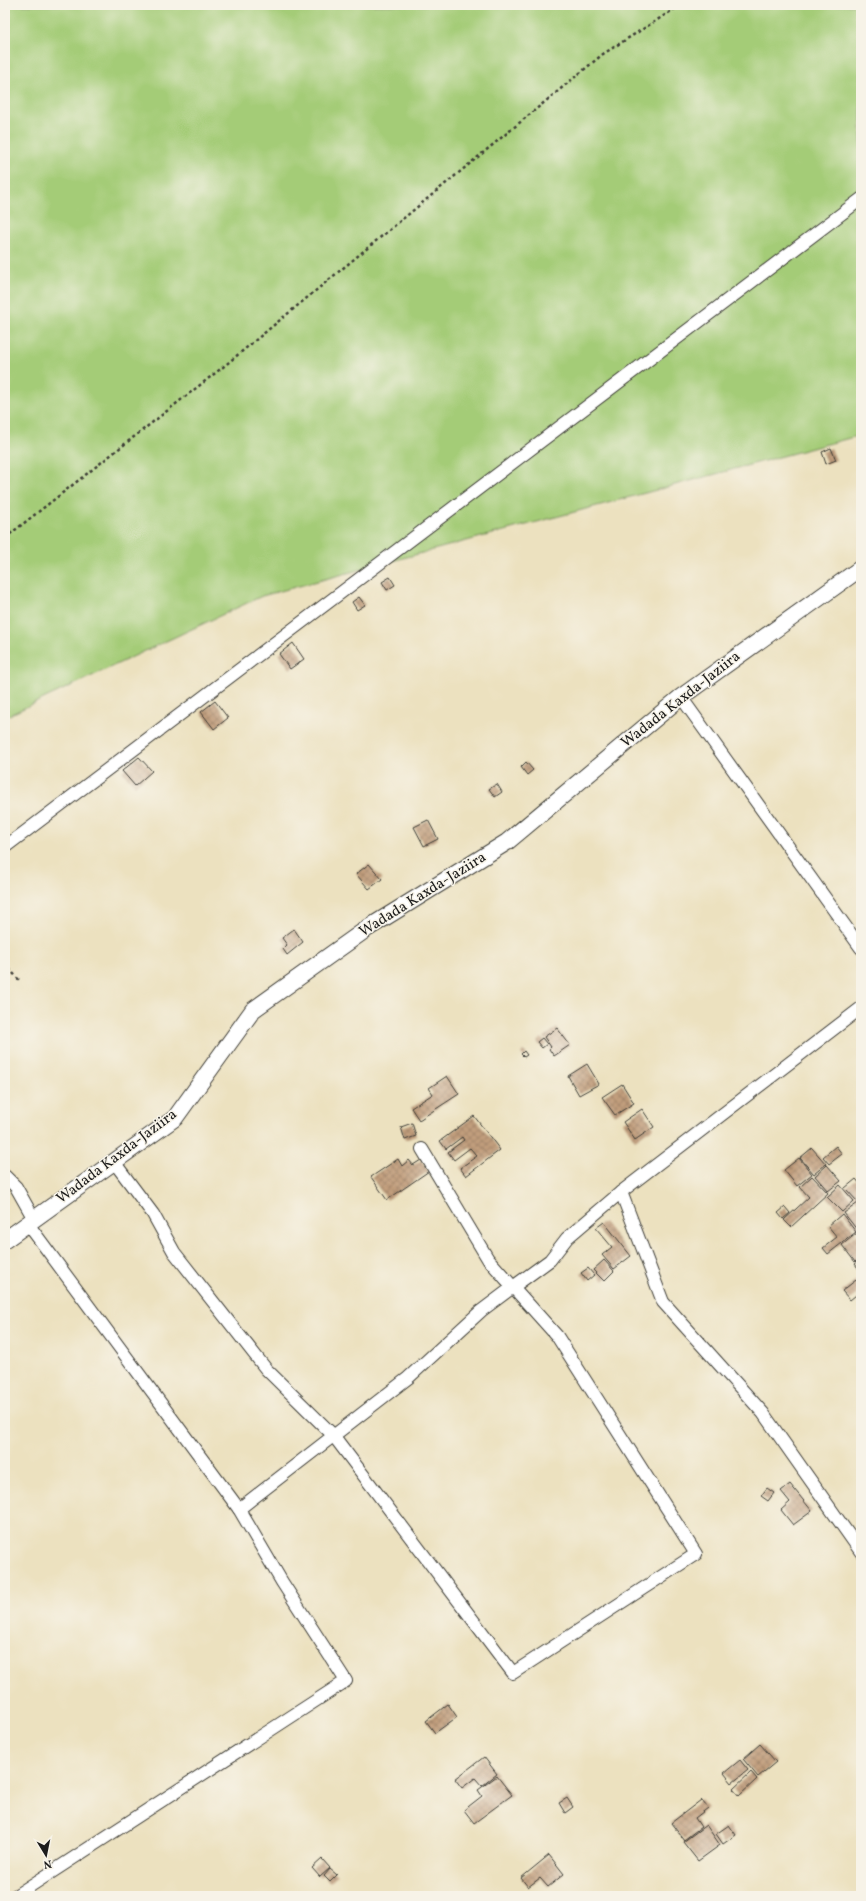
<svg xmlns="http://www.w3.org/2000/svg" width="866" height="1901" font-family="Vollkorn,serif">
<style>
.grass{fill:#a4cc77;stroke:#60744a}
.building{fill:url(#building-cross-hatch)}
.lines{fill:none;stroke-linecap:round;stroke-linejoin:round}
.minor-casing{stroke:#3b3a34;stroke-width:14}
.tertiary-casing{stroke:#3b3a34;stroke-width:18}
.path{stroke:#3b3a34;stroke-width:2.5;stroke-dasharray:3 3;stroke-linecap:butt}
.minor{stroke:#fff;stroke-width:12}
.tertiary{stroke:#fff;stroke-width:16}
.labels{text-anchor:middle;dominant-baseline:central;stroke-width:3;stroke-linejoin:round;paint-order:stroke}
.street-label{font-size:15px;fill:#1c1c1c;stroke:#f7f3e8}
</style>
<defs>
<pattern id="building-cross-hatch" width="8" height="8" patternUnits="userSpaceOnUse"><rect width="8" height="8" fill="#c19e7d"/><path d="M0 0l8 8M0 8l8-8" fill="none" stroke="#9c8066"/></pattern>
</defs>
<rect width="100%" height="100%" fill="#f7f3e8"/>
<filter id="ink" filterUnits="userSpaceOnUse"><feTurbulence type="fractalNoise" baseFrequency=".025" numOctaves="2"/><feDisplacementMap in="SourceGraphic" scale="8" xChannelSelector="R" yChannelSelector="G"/><feConvolveMatrix kernelMatrix="1 2 1 2 8 2 1 2 1" color-interpolation-filters="sRGB"/></filter>
<filter id="wash" filterUnits="userSpaceOnUse"><feTurbulence type="fractalNoise" baseFrequency=".012" numOctaves="4" result="noise"/><feDisplacementMap in="SourceGraphic" scale="16" xChannelSelector="R" yChannelSelector="G"/><feGaussianBlur stdDeviation="0.9" result="paint"/><feColorMatrix in="noise" values="0 0 0 0 0 0 0 0 0 0 0 0 0 0 0 0 0 1.4 0 .05"/><feComposite in="paint" operator="in"/></filter>
<g filter="url(#wash)">
<rect width="100%" height="100%" fill="#ece1bf"/>
<polygon class="grass" points="5,5 861,5 861,435 262,596 5,717"/>
<g id="blocks">
<g class="building">
<polygon points="831,448 836,460 826,464 822,452"/>
<polygon points="390,577 395,585 387,590 382,582"/>
<polygon points="359,597 365,605 357,610 352,602"/>
<polygon points="293,643 304,659 290,669 279,654"/>
<polygon points="215,701 228,718 214,729 201,712"/>
<polygon points="139,757 152,771 135,786 122,771"/>
<polygon points="526,762 533,770 527,775 521,767"/>
<polygon points="497,784 502,792 495,797 489,789"/>
<polygon points="428,820 438,839 424,846 414,827"/>
<polygon points="369,864 382,879 369,889 356,874"/>
<polygon points="294,929 303,942 287,955 283,949 287,945 282,938"/>
<polygon points="557,1028 570,1045 554,1056 549,1049 551,1047 544,1037"/>
<polygon points="542,1038 547,1044 542,1048 537,1042"/>
<polygon points="524,1051 527,1055 524,1057 521,1054"/>
<polygon points="587,1064 599,1084 579,1095 568,1076"/>
<polygon points="447,1076 459,1094 419,1120 411,1108 433,1094 429,1088"/>
<polygon points="622,1084 634,1103 615,1115 602,1097"/>
<polygon points="642,1109 654,1127 635,1140 623,1122"/>
<polygon points="474,1116 500,1150 466,1176 460,1168 477,1156 470,1148 454,1160 448,1152 464,1140 462,1137 446,1149 440,1141"/>
<polygon points="412,1123 416,1136 405,1140 401,1127"/>
<polygon points="836,1146 842,1154 829,1164 823,1157"/>
<polygon points="812,1148 826,1164 814,1174 800,1158"/>
<polygon points="799,1158 812,1174 797,1186 784,1170"/>
<polygon points="398,1159 402,1166 409,1160 413,1165 421,1160 429,1171 387,1200 371,1177"/>
<polygon points="827,1165 841,1181 828,1191 815,1176"/>
<polygon points="812,1176 828,1193 791,1227 784,1220 809,1197 800,1187"/>
<polygon points="856,1179 861,1185 861,1199 858,1202 845,1188"/>
<polygon points="840,1185 854,1201 842,1212 827,1197"/>
<polygon points="858,1203 861,1206 861,1229 858,1231 844,1213"/>
<polygon points="785,1207 790,1213 783,1219 778,1213"/>
<polygon points="842,1214 856,1232 828,1254 823,1248 837,1237 828,1226"/>
<polygon points="604,1222 631,1256 614,1269 602,1255 612,1247 596,1228"/>
<polygon points="857,1233 861,1238 861,1257 855,1262 842,1245"/>
<polygon points="861,1259 861,1272 855,1264"/>
<polygon points="604,1260 614,1271 604,1281 593,1270"/>
<polygon points="588,1268 594,1275 587,1281 581,1273"/>
<polygon points="856,1280 861,1286 861,1291 850,1300 842,1291"/>
<polygon points="790,1484 812,1511 793,1525 781,1510 790,1502 781,1491"/>
<polygon points="767,1488 774,1493 768,1501 761,1496"/>
<polygon points="448,1704 457,1717 435,1733 426,1721"/>
<polygon points="760,1744 776,1762 758,1777 743,1759"/>
<polygon points="484,1757 497,1774 482,1786 475,1778 462,1788 455,1779"/>
<polygon points="740,1760 748,1770 732,1783 724,1773"/>
<polygon points="751,1772 757,1779 739,1796 733,1789"/>
<polygon points="497,1776 512,1795 474,1823 464,1810 482,1796 478,1790"/>
<polygon points="567,1798 573,1807 565,1813 559,1803"/>
<polygon points="701,1800 708,1808 695,1818 701,1827 684,1840 671,1823"/>
<polygon points="706,1825 720,1845 698,1861 683,1842"/>
<polygon points="729,1825 736,1835 723,1844 716,1834"/>
<polygon points="549,1855 564,1874 548,1887 540,1878 528,1887 521,1878"/>
<polygon points="322,1859 330,1868 320,1877 312,1868"/>
<polygon points="330,1869 337,1875 330,1882 324,1876"/>
</g>
</g>
</g>
<g filter="url(#ink)">
<use href="#blocks" fill-opacity="0" stroke="#3b3a34" stroke-width="1"/>
<g class="lines">
<g class="minor-casing">
<g id="minor">
<polyline points="681,697 861,948"/>
<polyline points="5,847 861,199"/>
<polyline points="422,1149 488,1259 513,1287 550,1260 567,1238 621,1192 861,1008"/>
<polyline points="5,1176 16,1187 34,1219"/>
<polyline points="621,1192 663,1302 763,1413 861,1552"/>
<polyline points="28,1224 239,1509"/>
<polyline points="15,1896 346,1681 282,1582 239,1509 408,1378 481,1311 513,1287 557,1336 696,1554 513,1673 333,1435 266,1369 174,1252 153,1214 114,1162"/>
</g>
</g>
<g class="tertiary-casing">
<polyline id="tertiary" points="5,1240 175,1118 253,1010 368,928 507,842 681,697 861,568"/>
</g>
<g class="path">
<polyline points="5,538 223,367 603,54 681,5"/>
<polyline points="5,964 20,981"/>
</g>
<use href="#minor" class="minor"/>
<use href="#tertiary" class="tertiary"/>
</g>
</g>
<g class="labels">
<g class="street-label">
<text transform="translate(681 700) rotate(-38)">Wadada Kaxda-Jaziira</text>
<text transform="translate(423 895) rotate(-32)">Wadada Kaxda-Jaziira</text>
<text transform="translate(117 1157) rotate(-37)">Wadada Kaxda-Jaziira</text>
</g>
</g>
<rect width="866" height="1901" fill="none" stroke="#f7f3e8" stroke-width="20"/>
<g transform="translate(46 1855) rotate(170)" stroke="#f7f3e8" stroke-width="3" paint-order="stroke">
<path d="M0-3L7 15L0 10L-7 15Z" fill="#1c1c1c"/>
<text y="-6" font-size="11" font-weight="bold" text-anchor="middle" fill="#1c1c1c">N</text>
</g>
</svg>
